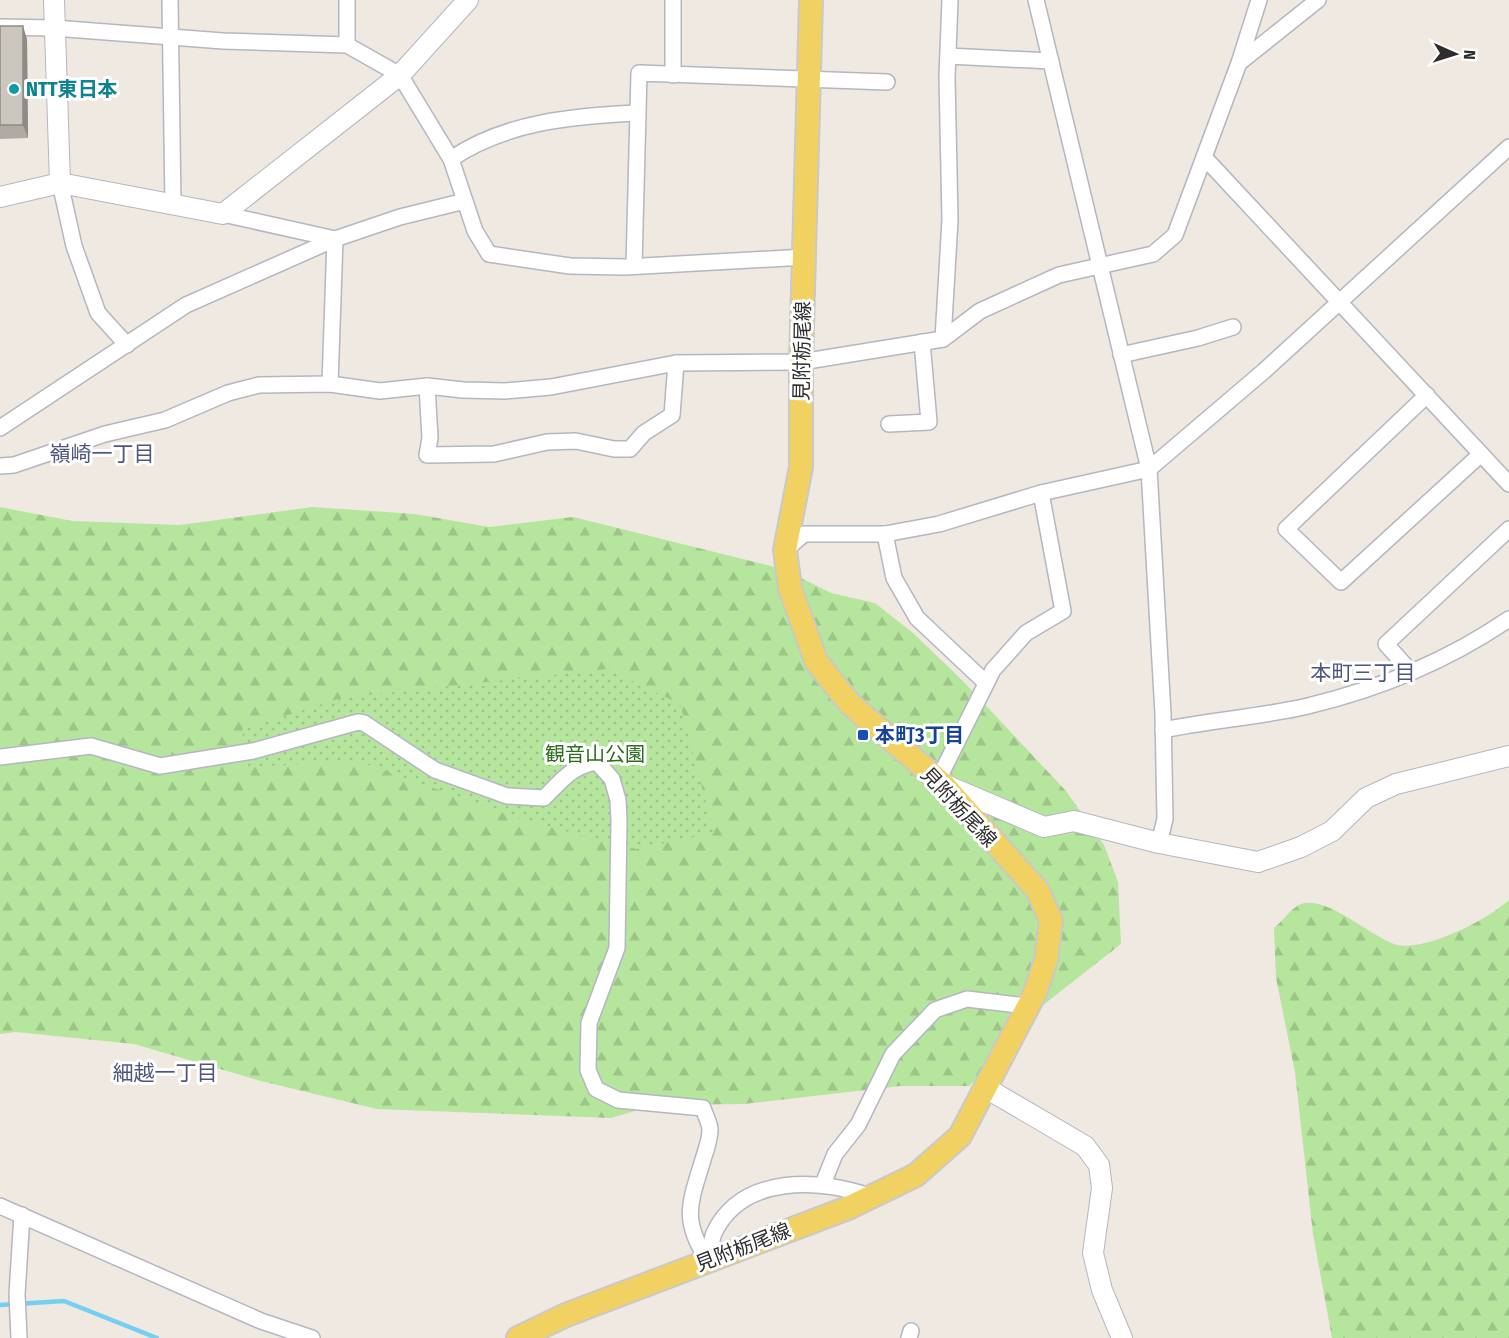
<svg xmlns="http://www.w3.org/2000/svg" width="1509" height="1338" font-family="'Fira Sans Condensed','Noto Sans JP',sans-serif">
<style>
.forest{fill:url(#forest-firs)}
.park{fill:url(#park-dots)}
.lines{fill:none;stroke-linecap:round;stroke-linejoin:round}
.stream{stroke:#75cff0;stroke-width:4.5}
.street-casing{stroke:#b4b7c1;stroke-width:18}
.secondary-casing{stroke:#b4b7c1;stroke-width:22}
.primary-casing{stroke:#c9c9c9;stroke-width:26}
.street{stroke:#fff;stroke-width:15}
.secondary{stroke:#fff;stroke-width:20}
.primary{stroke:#f2d163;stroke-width:22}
.wall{fill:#afaba4}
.shaded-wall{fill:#8e8b86}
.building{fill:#cbc7bf;stroke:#8e8b86;stroke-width:1.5}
.culture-dot{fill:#0f9aa8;stroke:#fff;stroke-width:2}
.transit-dot{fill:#1a4fb4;stroke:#fff;stroke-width:2}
.labels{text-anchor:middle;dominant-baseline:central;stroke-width:6;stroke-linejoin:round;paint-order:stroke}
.culture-label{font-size:20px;font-weight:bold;fill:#0d838f;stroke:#fff;text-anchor:start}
.street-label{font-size:20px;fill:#2e2e2e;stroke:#fff}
.transit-label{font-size:20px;font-weight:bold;fill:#164399;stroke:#fff;text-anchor:start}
.park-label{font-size:20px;fill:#2c6e1b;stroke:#fff}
.neighbourhood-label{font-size:21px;fill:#4d5680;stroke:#fff}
</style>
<defs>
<pattern id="forest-firs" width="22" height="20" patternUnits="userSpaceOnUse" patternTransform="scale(1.5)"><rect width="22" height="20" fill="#b6e59e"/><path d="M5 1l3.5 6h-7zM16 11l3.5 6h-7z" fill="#9dc588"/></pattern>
<pattern id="park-dots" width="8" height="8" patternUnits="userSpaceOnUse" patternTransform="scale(1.5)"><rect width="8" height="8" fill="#b6e59e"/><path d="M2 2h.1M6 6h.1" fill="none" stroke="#9dc588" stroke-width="1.8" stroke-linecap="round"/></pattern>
</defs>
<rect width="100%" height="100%" fill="#efe9e1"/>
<g class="forest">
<polygon points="0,507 72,521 180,525 312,507 415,514 489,527 573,517 783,569 831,593 875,603 913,633 962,680 1066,791 1104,845 1118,882 1121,944 1038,1009 999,1061 969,1086 900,1086 744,1104 655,1105 611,1118 377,1109 261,1081 134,1044 16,1032 0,1034"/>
<path d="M1509,900V1338H1332L1313,1234L1295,1072L1276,978L1274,928C1282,922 1292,907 1301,904C1328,895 1373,939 1397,945C1427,951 1487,920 1509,900Z"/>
</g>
<polygon class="park" points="607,669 680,704 714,833 636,849 529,822 357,761 248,767 242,730 341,698"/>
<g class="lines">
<polyline class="stream" points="0,1305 64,1301 157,1338"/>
<g class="street-casing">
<g id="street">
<polyline points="170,0 173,204"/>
<polyline points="1036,0 1149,469 1163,714 1165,819 1159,843"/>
<polyline points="0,27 54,28 223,41 347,45 400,75 451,159 475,231 489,254 570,266 625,267 805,257"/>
<polyline points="347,45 347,0"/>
<polyline points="948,56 1051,61"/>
<polyline points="1239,63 1318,0"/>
<polyline points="673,75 673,0"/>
<polyline points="1204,157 1509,484"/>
<path d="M451,159C505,122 573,116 636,113"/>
<polyline points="60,183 74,246 98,313 127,345"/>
<polyline points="223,214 335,239 400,217 465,201"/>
<polyline points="634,266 639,73 887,82"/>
<polyline points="943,339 950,220 947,77 950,0"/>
<polyline points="1121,355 1198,338 1233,327"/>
<polyline points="427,386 430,438 427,455 494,454 547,442 576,441 614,449 630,449 644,433 672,415 676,363"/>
<polyline points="1427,395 1286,529 1341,582 1481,454"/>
<polyline points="889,424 929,422 922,342"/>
<polyline points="0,428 186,305 335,239 330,384"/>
<polyline points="0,466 14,465 105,434 165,420 228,393 259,385 330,384 380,391 427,386 463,390 505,391 551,387 676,363 801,362 943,339 980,311 1059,275 1153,254 1175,235 1239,63 1259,0"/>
<polyline points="885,534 894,578 917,618 986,683"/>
<polyline points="785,550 804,534 885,534 939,524 1041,493 1149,469 1264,371 1509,147"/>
<polyline points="1411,672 1386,644 1509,529"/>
<path d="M1163,730C1211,720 1261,717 1308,706C1379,689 1449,660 1509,619"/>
<path d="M0,757L91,746L160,766L253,751L358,722L364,723L435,770L507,796L544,798C561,781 573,765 597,762L612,779L618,800L619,821L617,948L589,1023L588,1070L596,1089L618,1100L703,1108C705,1115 710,1123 710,1130C710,1141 705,1152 702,1163C689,1205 682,1221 708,1261"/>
<polyline points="938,780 993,670 1026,633 1063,611 1041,493"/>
<polyline points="823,1184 835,1154 858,1125 893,1054 935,1010 967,999 1027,1006"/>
<polyline points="0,1206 261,1321 312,1338"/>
<path d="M708,1261C710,1252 711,1241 714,1233C742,1174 821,1178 872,1197"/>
<polyline points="19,1338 17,1294 22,1215"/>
<polyline points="909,1338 911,1331"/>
</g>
</g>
<g class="secondary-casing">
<g id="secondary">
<polyline points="54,0 60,183"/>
<polyline points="0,197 60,183 223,214 400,75 468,0"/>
<polyline points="943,784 1044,827 1074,821 1159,843 1258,862 1301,847 1332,831 1366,798 1396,784 1509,756"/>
<polyline points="986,1088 1085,1146 1099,1165 1102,1188 1093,1253 1102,1290 1122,1338"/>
</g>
</g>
<g class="primary-casing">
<polyline id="primary" points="518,1338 566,1315 848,1208 916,1175 960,1136 1034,995 1046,960 1051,921 1038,891 943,784 850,704 816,661 790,588 785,550 801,467 801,362 811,0"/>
</g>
<use href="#street" class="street"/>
<use href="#secondary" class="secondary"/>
<use href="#primary" class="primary"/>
</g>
<polygon class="wall" points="0,26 27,39 28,138 0,139"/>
<polygon class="shaded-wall" points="23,26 27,39 28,138 23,125"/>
<rect class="building" x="0" y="26" width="23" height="99"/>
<circle class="culture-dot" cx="14" cy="89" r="6"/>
<rect class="transit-dot" x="857" y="729" width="12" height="12" rx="3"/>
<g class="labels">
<g class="culture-label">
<text x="26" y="89">NTT東日本</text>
</g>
<g class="street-label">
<text transform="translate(802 351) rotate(-89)">見附栃尾線</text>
<text transform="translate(959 807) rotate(47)">見附栃尾線</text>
<text transform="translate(743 1247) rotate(-21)">見附栃尾線</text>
</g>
<g class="transit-label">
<text x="875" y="735">本町3丁目</text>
</g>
<g class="park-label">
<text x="595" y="754">観音山公園</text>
</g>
<g class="neighbourhood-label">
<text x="102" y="454">嶺崎一丁目</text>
<text x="1363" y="673">本町三丁目</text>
<text x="165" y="1073">細越一丁目</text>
</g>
</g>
<g transform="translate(1455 54) rotate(93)" stroke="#ffffff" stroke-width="4.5" paint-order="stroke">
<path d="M0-4.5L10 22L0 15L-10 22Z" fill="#2e2e2e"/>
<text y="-9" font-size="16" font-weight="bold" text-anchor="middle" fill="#2e2e2e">N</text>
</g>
</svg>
